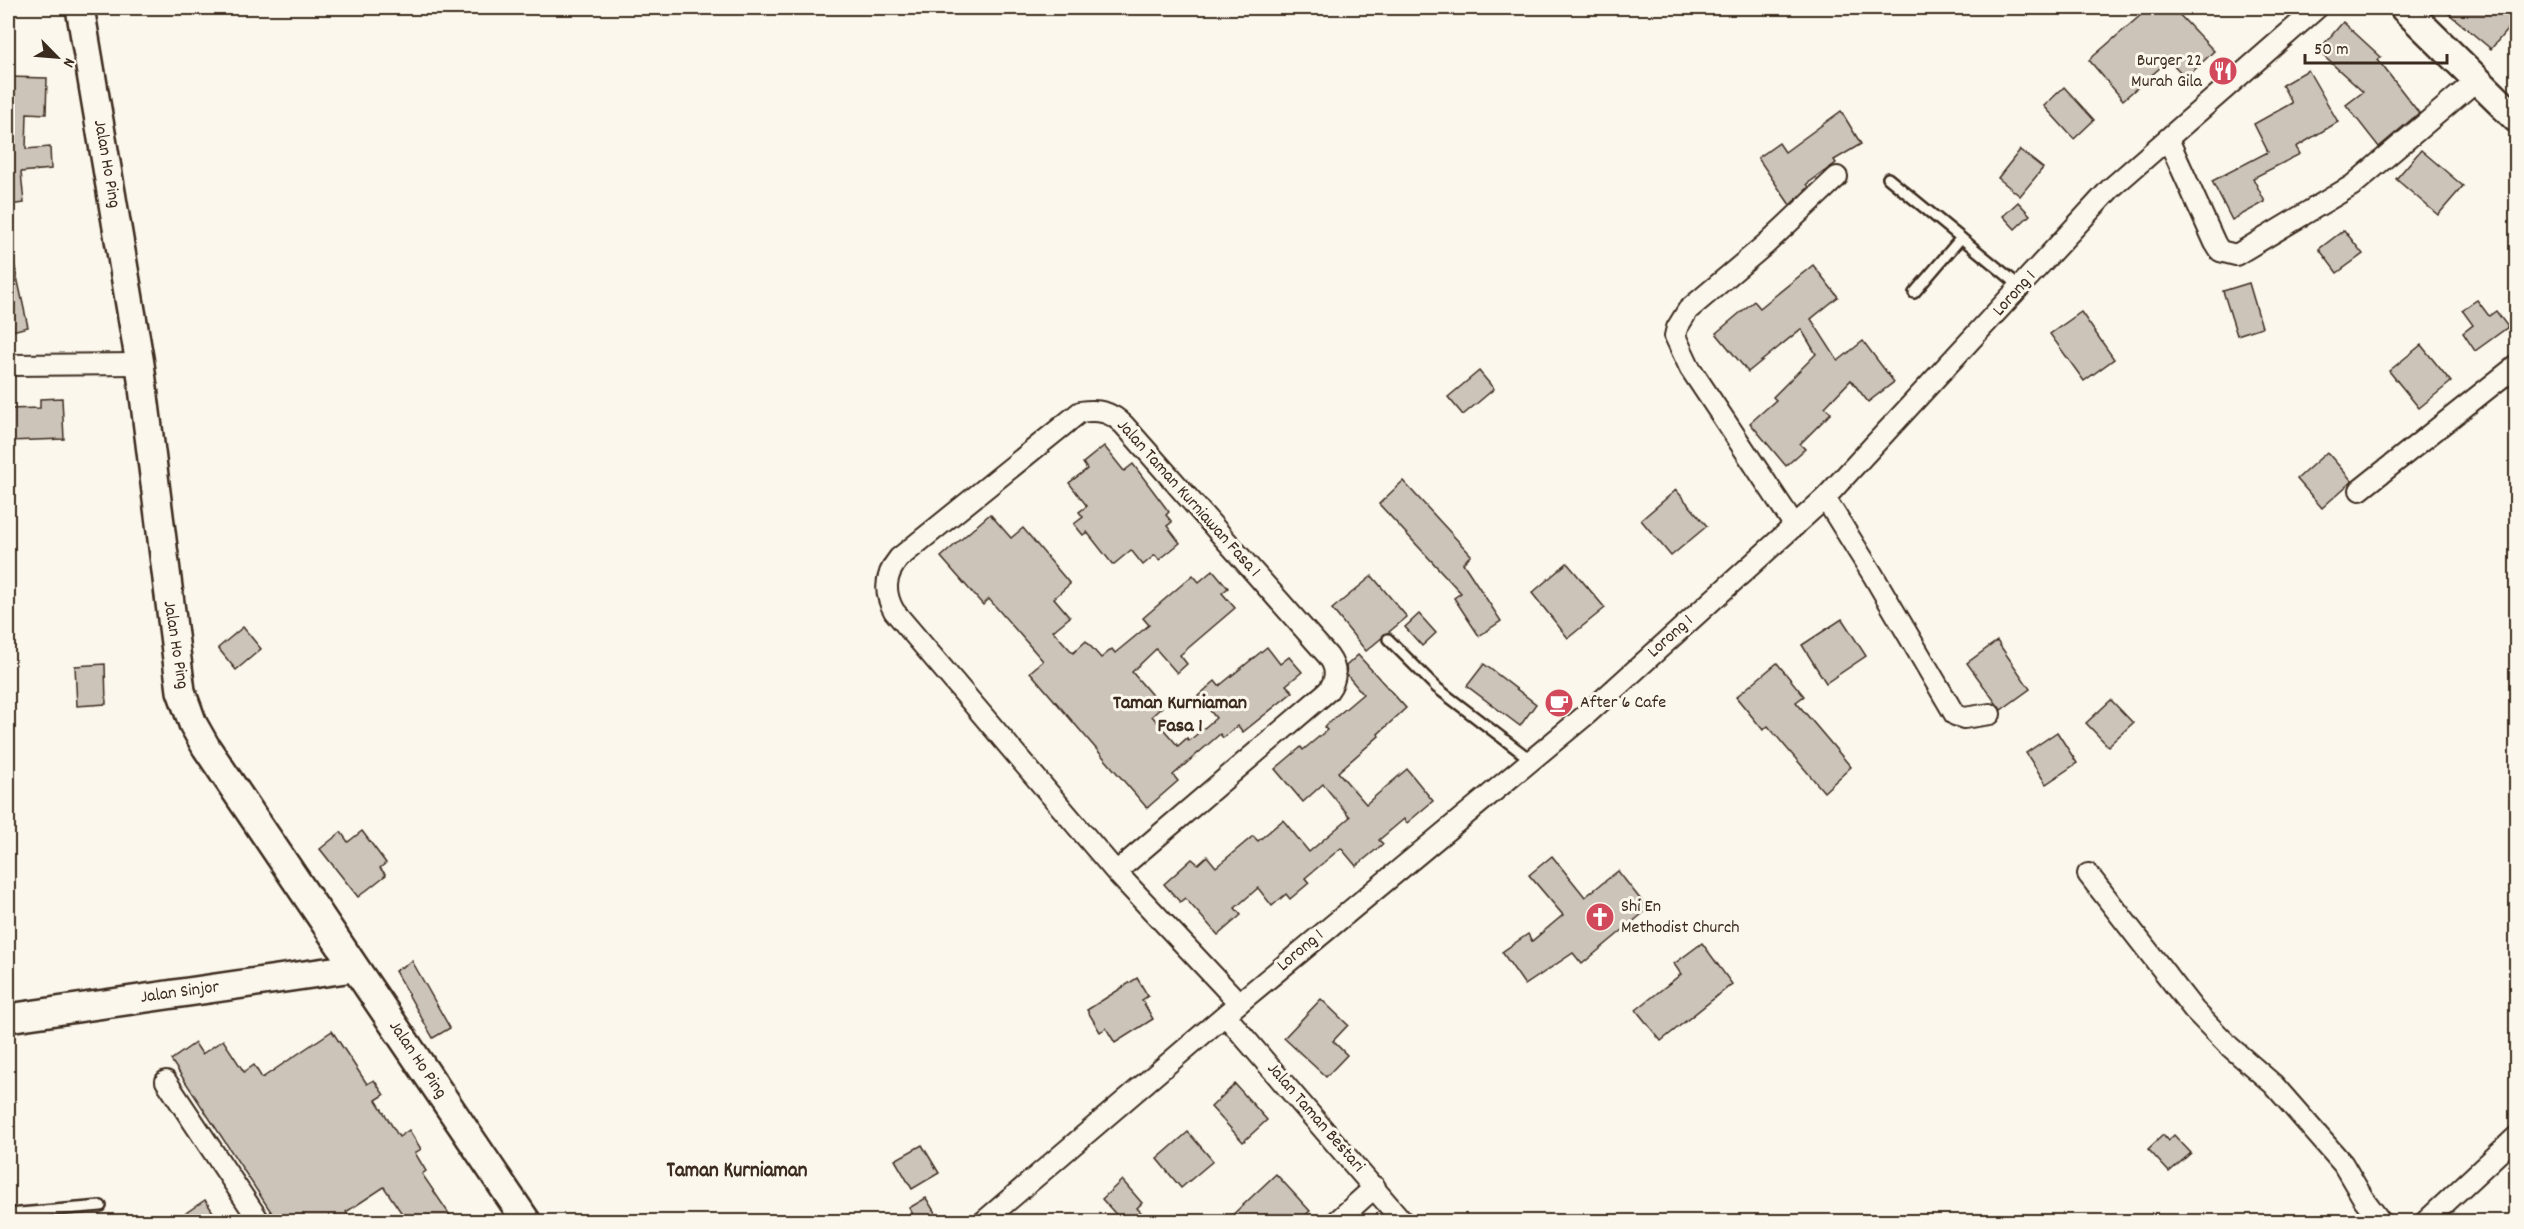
<svg xmlns="http://www.w3.org/2000/svg" width="2524" height="1229" font-family="Dekko,sans-serif">
<style>
.building{fill:#ccc4b9;stroke:#3b2a1e;stroke-width:1.5}
.lines{fill:none;stroke-linecap:round;stroke-linejoin:round}
.lane-casing{stroke:#3b2a1e;stroke-width:14}
.street-casing{stroke:#3b2a1e;stroke-width:24}
.secondary-casing{stroke:#3b2a1e;stroke-width:32}
.lane{stroke:#fbf7ec;stroke-width:9}
.street{stroke:#fbf7ec;stroke-width:20}
.secondary{stroke:#fbf7ec;stroke-width:27}
.labels{text-anchor:middle;dominant-baseline:central;stroke-width:6;stroke-linejoin:round;paint-order:stroke}
.poi-label{font-size:18px;fill:#3b2a1e;stroke:#fbf7ec;text-anchor:start}
.street-label{font-size:18px;fill:#3b2a1e;stroke:#fbf7ec}
.neighbourhood-label{font-size:20px;font-weight:bold;fill:#3b2a1e;stroke:#fbf7ec}
.quarter-label{font-size:21px;font-weight:bold;fill:#3b2a1e;stroke:#fbf7ec}
</style>
<rect width="100%" height="100%" fill="#fbf7ec"/>
<filter id="ink" filterUnits="userSpaceOnUse"><feTurbulence type="fractalNoise" baseFrequency=".0167" numOctaves="2"/><feDisplacementMap in="SourceGraphic" scale="12" xChannelSelector="R" yChannelSelector="G"/><feConvolveMatrix kernelMatrix="1 2 1 2 8 2 1 2 1" color-interpolation-filters="sRGB"/></filter>
<g filter="url(#ink)">
<g class="building">
<polygon points="2149,8 2173,8 2214,51 2186,78 2169,60 2123,100 2089,60"/>
<polygon points="2442,8 2509,8 2517,13 2517,18 2491,49"/>
<polygon points="2343,22 2381,57 2378,60 2419,113 2379,147 2346,105 2363,92 2318,51"/>
<polygon points="2308,70 2338,122 2296,147 2300,154 2253,178 2265,202 2232,220 2212,181 2268,152 2254,124 2292,103 2282,85"/>
<polygon points="8,77 47,78 46,114 27,113 26,149 50,147 51,169 21,172 24,203 8,205"/>
<polygon points="2064,87 2094,120 2074,139 2044,106"/>
<polygon points="1841,111 1861,144 1834,160 1836,163 1807,184 1809,187 1790,205 1758,158 1779,143 1785,152"/>
<polygon points="2020,150 2043,168 2020,196 1998,178"/>
<polygon points="2421,150 2463,186 2438,215 2396,179"/>
<polygon points="2018,202 2030,215 2015,229 2003,216"/>
<polygon points="2344,230 2363,254 2337,273 2319,249"/>
<polygon points="14,263 28,327 8,332 8,264"/>
<polygon points="1813,265 1838,297 1811,319 1838,361 1863,341 1894,382 1868,402 1851,380 1825,407 1831,413 1800,444 1805,449 1786,466 1750,423 1776,400 1773,397 1816,354 1801,329 1748,372 1716,333 1754,301 1760,308"/>
<polygon points="2249,283 2262,327 2237,335 2223,291"/>
<polygon points="2477,300 2489,316 2496,311 2508,327 2475,351 2463,333 2473,325 2462,310"/>
<polygon points="2081,312 2114,359 2084,381 2050,334"/>
<polygon points="2421,345 2451,382 2419,408 2389,371"/>
<polygon points="1479,371 1494,389 1463,415 1448,397"/>
<polygon points="62,398 64,439 8,441 8,409 40,408 40,399"/>
<polygon points="1104,446 1124,471 1133,464 1169,512 1166,515 1172,522 1167,526 1180,543 1159,560 1155,555 1143,565 1131,550 1113,565 1087,532 1083,535 1074,524 1083,517 1079,512 1087,506 1069,483 1087,469 1083,463"/>
<polygon points="2327,452 2352,481 2322,508 2297,479"/>
<polygon points="1403,481 1471,555 1463,563 1501,621 1479,636 1454,598 1461,593 1379,504"/>
<polygon points="1676,490 1707,526 1671,556 1641,520"/>
<polygon points="990,514 1011,538 1023,528 1070,584 1054,598 1070,617 1053,631 1073,653 1086,641 1101,658 1112,649 1115,653 1149,625 1143,618 1193,575 1199,582 1213,570 1228,588 1222,593 1235,608 1180,655 1187,664 1177,673 1156,649 1132,672 1162,707 1152,716 1178,746 1187,738 1189,741 1216,718 1198,696 1215,681 1219,686 1267,647 1280,664 1289,657 1302,672 1286,685 1293,692 1243,732 1238,726 1223,738 1220,734 1173,775 1178,781 1147,808 1030,672 1043,661 989,599 983,605 941,557"/>
<polygon points="1567,563 1605,608 1568,638 1532,593"/>
<polygon points="1372,576 1407,617 1366,651 1332,609"/>
<polygon points="1419,614 1436,633 1422,646 1405,627"/>
<polygon points="1842,619 1866,656 1826,683 1802,645"/>
<polygon points="243,627 261,649 236,670 218,648"/>
<polygon points="1997,641 2030,689 2001,710 1967,663"/>
<polygon points="1358,655 1406,708 1378,734 1379,736 1338,772 1366,804 1407,769 1433,801 1407,823 1404,819 1379,840 1383,844 1356,866 1341,848 1305,878 1309,883 1290,899 1286,894 1272,906 1258,888 1235,908 1241,915 1218,935 1185,898 1180,902 1164,884 1192,859 1198,864 1207,856 1216,867 1253,836 1258,841 1283,820 1309,852 1350,817 1323,784 1303,802 1275,769 1301,747 1303,750 1327,730 1324,727 1363,694 1347,675 1346,666"/>
<polygon points="1777,663 1804,696 1796,702 1851,767 1824,792 1768,726 1763,730 1736,697"/>
<polygon points="105,664 106,704 77,706 75,666"/>
<polygon points="1484,664 1536,704 1520,726 1467,686"/>
<polygon points="2111,700 2133,723 2108,746 2086,723"/>
<polygon points="2057,732 2077,763 2046,784 2026,753"/>
<polygon points="362,831 386,863 380,868 386,875 358,897 320,849 341,832 348,842"/>
<polygon points="1552,856 1585,897 1618,871 1648,909 1582,964 1573,953 1525,985 1502,952 1528,934 1532,941 1563,915 1529,875"/>
<polygon points="1702,943 1732,984 1661,1041 1636,1010 1681,974 1674,964"/>
<polygon points="412,961 450,1028 433,1038 395,971"/>
<polygon points="1137,978 1148,996 1142,1000 1153,1019 1115,1043 1106,1028 1100,1032 1087,1010"/>
<polygon points="1321,999 1348,1025 1333,1041 1347,1055 1326,1077 1284,1038"/>
<polygon points="332,1031 367,1084 374,1080 384,1095 376,1100 399,1137 409,1130 421,1149 415,1153 426,1171 422,1174 454,1221 407,1221 384,1187 346,1212 352,1221 277,1221 171,1060 195,1043 202,1054 223,1040 244,1072 254,1065 262,1078"/>
<polygon points="1235,1084 1267,1120 1243,1142 1211,1107"/>
<polygon points="1188,1132 1213,1161 1181,1188 1157,1159"/>
<polygon points="2163,1135 2168,1141 2174,1135 2191,1153 2169,1172 2148,1149"/>
<polygon points="922,1145 939,1173 912,1189 895,1160"/>
<polygon points="1276,1174 1310,1211 1299,1221 1226,1221"/>
<polygon points="1122,1180 1142,1203 1137,1208 1149,1221 1122,1221 1102,1199"/>
<polygon points="926,1198 940,1221 917,1221 909,1208"/>
<polygon points="205,1200 219,1221 174,1221"/>
</g>
<g class="lines">
<g class="lane-casing">
<g id="lane">
<polyline points="1888,178 2021,287"/>
<polyline points="1914,293 1961,238"/>
<polyline points="1388,639 1437,688 1531,760"/>
<polyline points="8,1214 101,1206"/>
</g>
</g>
<g class="street-casing">
<g id="street">
<polyline points="2168,139 2215,243 2220,251 2236,255 2353,185 2478,79"/>
<polyline points="8,365 140,364"/>
<polyline points="2360,490 2516,366"/>
<polyline points="1825,498 1873,575 1955,715 1964,718 1990,714"/>
<polyline points="1795,526 1690,368 1675,336 1677,328 1688,310 1766,244 1837,177"/>
<path d="M1116,872L1328,691C1337,679 1337,668 1328,656L1124,425C1111,412 1099,409 1080,412L899,558C885,575 883,591 894,611L1116,872L1239,1003"/>
<polyline points="2088,874 2194,1010 2229,1046 2273,1084 2343,1164 2363,1198 2381,1222"/>
<polyline points="1226,1016 1403,1222"/>
<polyline points="166,1081 260,1222"/>
<polyline points="983,1222 1239,1003 1587,714 1825,498 2110,189 2317,8"/>
<polyline points="1336,1222 1375,1187"/>
<polyline points="2425,1222 2516,1137"/>
</g>
</g>
<g class="secondary-casing">
<g id="secondary">
<polyline points="80,8 140,364 181,691 193,724 206,747 527,1222"/>
<polyline points="2404,8 2516,118"/>
<polyline points="8,1018 353,968"/>
</g>
</g>
<use href="#lane" class="lane"/>
<use href="#street" class="street"/>
<use href="#secondary" class="secondary"/>
</g>
</g>
<defs>
<g id="restaurant-disc" transform="scale(1.5)"><circle r="9.5" fill="#d1495b" stroke="#fbf7ec"/><path d="M-5-6h1v4h1v-4h1v4h1v-4h1v5L-1.5 .5V6h-2V.5L-5-1ZM5-6V6H3V1.5H1.5Q1.5-4 5-6Z" fill="#fff"/></g>
<g id="cafe-disc" transform="scale(1.5)"><circle r="9.5" fill="#d1495b" stroke="#fbf7ec"/><path d="M-5.5-4.5H6V0H3Q3 3.5 0 3.5H-2.5Q-5.5 3.5-5.5 0ZM3-3.2v2h1.7v-2ZM-6 4.5H4V6H-6Z" fill="#fff"/></g>
<g id="church-disc" transform="scale(1.5)"><circle r="9.5" fill="#d1495b" stroke="#fbf7ec"/><path d="M-1.2-6h2.4v3.5h3.3v2.4h-3.3V6h-2.4V-.1h-3.3v-2.4h3.3Z" fill="#fff"/></g>
</defs>
<g fill-rule="evenodd">
<use href="#restaurant-disc" x="2223" y="71"/>
<use href="#cafe-disc" x="1559" y="703"/>
<use href="#church-disc" x="1600" y="917"/>
</g>
<g class="labels">
<g class="poi-label">
<text x="2202" y="61" text-anchor="end">Burger 22<tspan x="2202" dy="21">Murah Gila</tspan></text>
<text x="1580" y="703">After 6 Cafe</text>
<text x="1621" y="907">Shi En<tspan x="1621" dy="21">Methodist Church</tspan></text>
</g>
<g class="street-label">
<text transform="translate(106 164) rotate(80)">Jalan Ho Ping</text>
<text transform="translate(2015 294) rotate(-48)">Lorong 1</text>
<text transform="translate(1188 499) rotate(48)">Jalan Taman Kurniawan Fasa 1</text>
<text transform="translate(1671 637) rotate(-42)">Lorong 1</text>
<text transform="translate(175 645) rotate(81)">Jalan Ho Ping</text>
<text transform="translate(1301 951) rotate(-40)">Lorong 1</text>
<text transform="translate(180 993) rotate(-8)">Jalan Sinjor</text>
<text transform="translate(417 1060) rotate(56)">Jalan Ho Ping</text>
<text transform="translate(1315 1118) rotate(49)">Jalan Taman Bestari</text>
</g>
<g class="neighbourhood-label">
<text x="1180" y="704">Taman Kurniaman<tspan x="1180" dy="23">Fasa 1</tspan></text>
</g>
<g class="quarter-label">
<text x="737" y="1172">Taman Kurniaman</text>
</g>
</g>
<rect width="2524" height="1229" fill="none" stroke="#fbf7ec" stroke-width="30"/>
<rect x="15" y="15" width="2494" height="1199" fill="none" stroke="#3b2a1e" stroke-width="2" filter="url(#ink)"/>
<g transform="translate(57 57) rotate(115)" stroke="#fbf7ec" stroke-width="4.5" paint-order="stroke">
<path d="M0-4.5L10 22L0 15L-10 22Z" fill="#3b2a1e"/>
<text y="-9" font-size="16" font-weight="bold" text-anchor="middle" fill="#3b2a1e">N</text>
</g>
<path d="M2305 54v9h142v-9" fill="none" stroke="#3b2a1e" stroke-width="3"/>
<text x="2314" y="54" font-size="18" fill="#3b2a1e" stroke="#fbf7ec" stroke-width="4.5" paint-order="stroke">50 m</text>
</svg>
